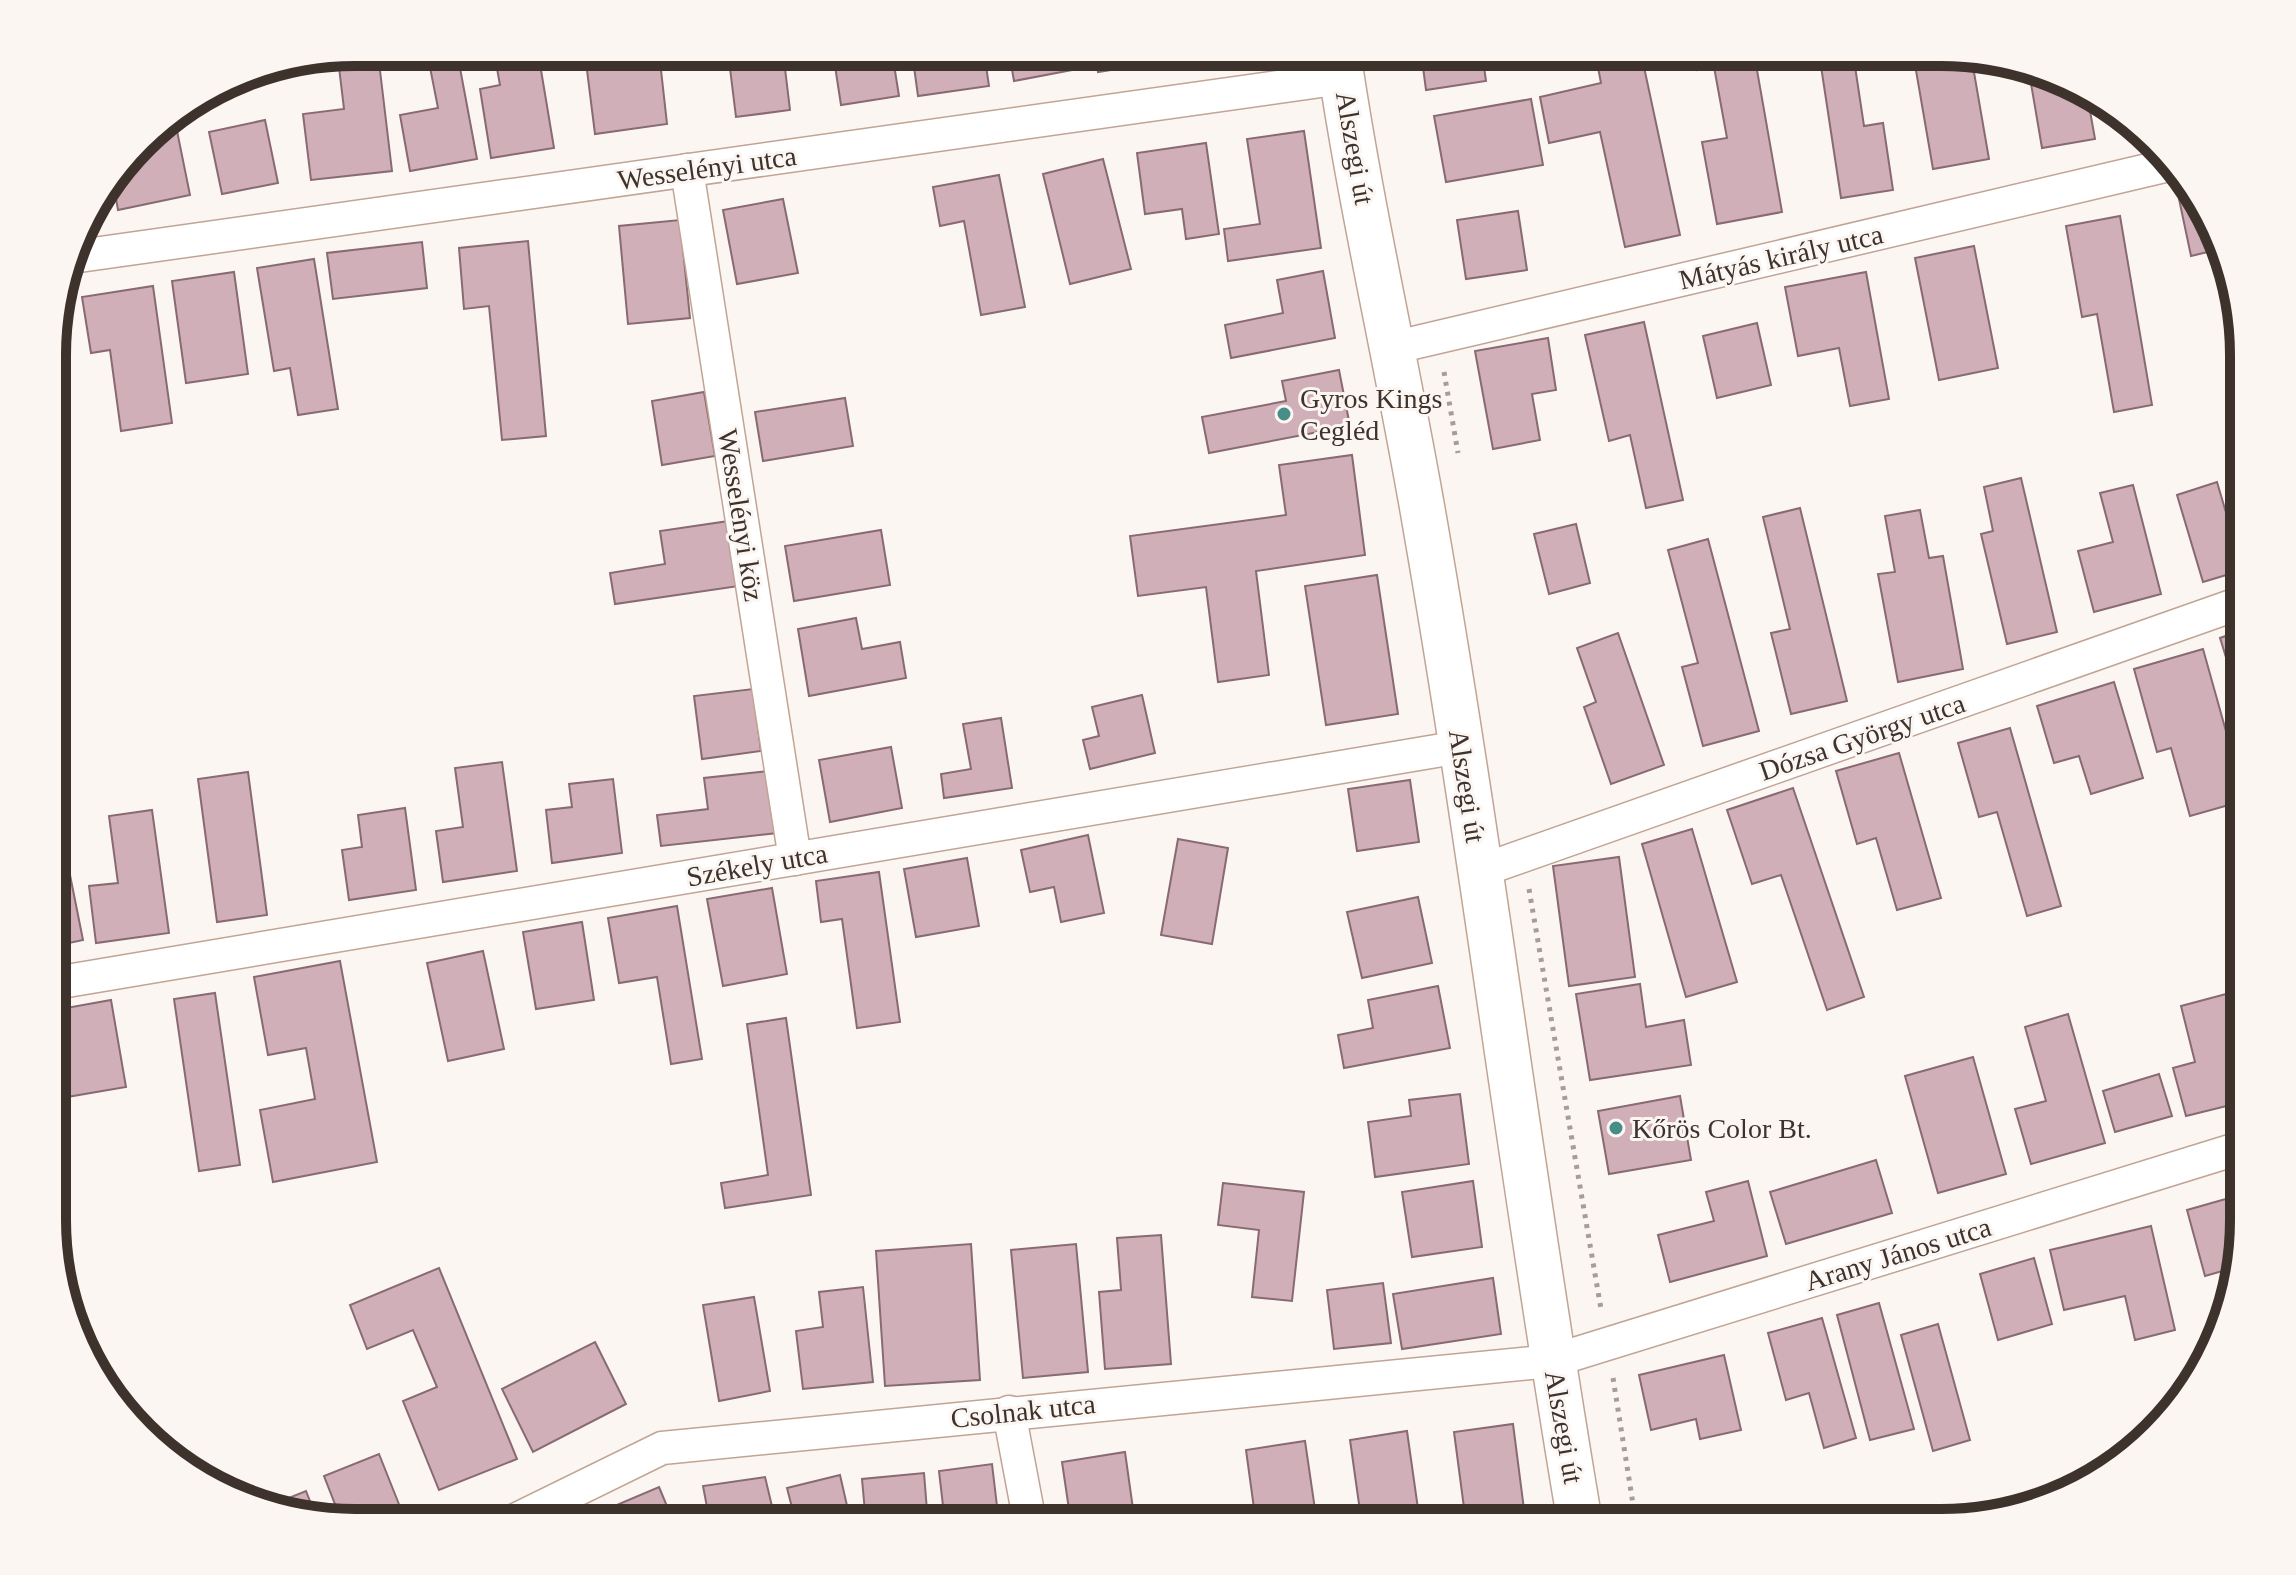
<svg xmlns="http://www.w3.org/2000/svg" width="2296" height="1575" font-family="Georgia,serif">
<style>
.building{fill:#d0afb9;stroke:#886a73;stroke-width:2}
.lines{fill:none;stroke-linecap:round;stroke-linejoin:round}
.street-casing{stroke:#c1a494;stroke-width:35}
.primary-casing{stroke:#c1a494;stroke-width:47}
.path{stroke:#a59d98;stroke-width:5;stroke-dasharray:4 6;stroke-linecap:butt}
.street{stroke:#fff;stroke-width:32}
.primary{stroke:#fff;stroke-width:44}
.poi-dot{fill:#478e88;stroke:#fcf6f3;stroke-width:3}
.labels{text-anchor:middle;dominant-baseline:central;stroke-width:6;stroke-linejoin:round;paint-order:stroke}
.street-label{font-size:28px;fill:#3e322c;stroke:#fcf6f3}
.poi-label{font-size:28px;fill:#3e322c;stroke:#fcf6f3;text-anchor:start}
.rim{fill:none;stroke:#3e322c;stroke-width:10}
</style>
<rect width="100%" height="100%" fill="#fcf6f3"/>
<g class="building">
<polygon points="427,52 457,52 477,159 410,171 400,115 438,108"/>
<polygon points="494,52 538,52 554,148 491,158 480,89 500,85"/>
<polygon points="626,52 659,52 667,124 595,134 587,70 628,65"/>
<polygon points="728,52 783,52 790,110 736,117"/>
<polygon points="849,52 892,52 899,96 841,105 835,66 851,63"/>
<polygon points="912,52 984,52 989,86 918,96"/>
<polygon points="1009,52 1080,52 1083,68 1014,81"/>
<polygon points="1095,52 1153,52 1155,63 1098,72"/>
<polygon points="1163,52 1260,52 1165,68"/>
<polygon points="1421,52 1482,52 1486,81 1426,90"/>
<polygon points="1595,52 1641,53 1680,235 1625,247 1600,132 1549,143 1540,97 1601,83"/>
<polygon points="1694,53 1754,53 1782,212 1717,224 1702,142 1727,138 1714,67 1697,70"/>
<polygon points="1819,53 1853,53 1864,126 1883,123 1893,190 1841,198"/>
<polygon points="1913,53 1971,55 1989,159 1933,169"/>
<polygon points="379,62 392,171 311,180 303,114 344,109 339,67"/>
<polygon points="2028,66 2039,68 2087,94 2095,139 2042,148"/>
<polygon points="1531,99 1543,165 1446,182 1434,116"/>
<polygon points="174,116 190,195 118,210 113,182 130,160 149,156 146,139 155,127"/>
<polygon points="265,120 278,183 222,194 209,132"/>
<polygon points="1304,131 1321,248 1228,261 1224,229 1260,224 1247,139"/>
<polygon points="1206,143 1219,234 1186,239 1182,209 1145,214 1137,153"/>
<polygon points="1103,159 1131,269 1070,284 1043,174"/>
<polygon points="999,175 1025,307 981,315 964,221 940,226 933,187"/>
<polygon points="2196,195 2204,204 2243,335 2243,382 2212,251 2191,256 2179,199"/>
<polygon points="783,199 798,273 737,284 723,210"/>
<polygon points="1518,211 1527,270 1466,279 1457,220"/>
<polygon points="2120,216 2152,405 2114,412 2097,314 2082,317 2066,226"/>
<polygon points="680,220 690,318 628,324 619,226"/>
<polygon points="528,241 546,436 502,440 489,306 464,309 459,248"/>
<polygon points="422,242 427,288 333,299 327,253"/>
<polygon points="1974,246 1998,368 1939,380 1915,258"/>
<polygon points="314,259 338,409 298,415 290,368 274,371 257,268"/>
<polygon points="1323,271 1335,338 1231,358 1225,325 1283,313 1277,280"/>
<polygon points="234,272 248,374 186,383 172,281"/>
<polygon points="1866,272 1889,399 1850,406 1839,348 1798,356 1785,287"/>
<polygon points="153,286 172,423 121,431 110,350 91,353 82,297"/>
<polygon points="1644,322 1683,500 1646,508 1630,435 1609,441 1585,335"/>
<polygon points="1757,323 1771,385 1717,398 1703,336"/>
<polygon points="1548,338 1556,390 1532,394 1540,440 1493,449 1475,351"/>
<polygon points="1339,370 1350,426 1209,453 1202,417 1286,401 1282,381"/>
<polygon points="704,392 715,456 662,465 652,401"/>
<polygon points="845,398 853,446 763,461 755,412"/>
<polygon points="55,445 61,485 55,486"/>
<polygon points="1352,455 1365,555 1256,571 1269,675 1218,682 1206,587 1138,596 1130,536 1286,515 1279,465"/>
<polygon points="2021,478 2057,632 2007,644 1981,534 1993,531 1984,487"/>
<polygon points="2217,482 2243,570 2203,582 2177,495"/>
<polygon points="2133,485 2161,594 2094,612 2078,551 2113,542 2100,493"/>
<polygon points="1800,508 1847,701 1791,714 1771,633 1790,629 1763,517"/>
<polygon points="1920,510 1929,558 1943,556 1963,669 1898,682 1878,574 1895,572 1885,516"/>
<polygon points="729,521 739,586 615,604 610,573 665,564 660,531"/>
<polygon points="1576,524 1590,583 1549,594 1534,534"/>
<polygon points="881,530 890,585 794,601 785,546"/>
<polygon points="1708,539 1759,731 1703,746 1682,667 1698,663 1668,550"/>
<polygon points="1377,575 1398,714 1326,725 1305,586"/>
<polygon points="856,618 862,649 900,642 906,678 809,696 798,629"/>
<polygon points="2243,630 2243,695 2238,696 2220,638"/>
<polygon points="1618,633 1664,765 1611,784 1584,707 1596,702 1577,648"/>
<polygon points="2203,649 2243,792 2243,801 2190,816 2171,748 2157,752 2134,669"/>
<polygon points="2114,682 2143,778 2091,794 2079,756 2054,763 2037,706"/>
<polygon points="753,689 761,751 702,759 694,696"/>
<polygon points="1142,695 1155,753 1090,769 1083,740 1099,736 1092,707"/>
<polygon points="1001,718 1012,788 944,798 941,774 971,769 963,724"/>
<polygon points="2010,728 2061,906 2027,916 1997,812 1979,817 1958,743"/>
<polygon points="891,747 902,808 830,822 819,760"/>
<polygon points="1899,753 1941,898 1897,910 1876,838 1857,844 1836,771"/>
<polygon points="502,762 517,871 443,882 436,831 463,827 455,768"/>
<polygon points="769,771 777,833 661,846 657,815 708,809 704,778"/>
<polygon points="248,772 267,915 217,922 198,779"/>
<polygon points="613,779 622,853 552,863 546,810 572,807 569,784"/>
<polygon points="1410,780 1419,842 1357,851 1348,789"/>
<polygon points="1793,788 1864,997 1827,1010 1781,875 1752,884 1727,810"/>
<polygon points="55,800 83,940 55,946"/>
<polygon points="405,808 416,890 349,900 342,850 362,847 358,815"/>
<polygon points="152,810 169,933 96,943 89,886 118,883 109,816"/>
<polygon points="1692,829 1737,982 1686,997 1642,844"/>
<polygon points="1088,835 1104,913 1061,922 1054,887 1030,892 1021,850"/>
<polygon points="1178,839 1228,848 1212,944 1161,935"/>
<polygon points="1619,857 1635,977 1569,986 1553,866"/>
<polygon points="967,858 979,926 916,937 904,869"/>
<polygon points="879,872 900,1022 857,1028 842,919 821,922 816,881"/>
<polygon points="772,888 787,974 723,986 707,899"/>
<polygon points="1418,897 1432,963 1362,978 1347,912"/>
<polygon points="677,906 702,1059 671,1064 657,977 619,983 608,918"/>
<polygon points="582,922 594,1000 536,1009 523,932"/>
<polygon points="483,951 504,1049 448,1061 427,963"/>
<polygon points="340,961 377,1162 273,1182 260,1110 315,1099 306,1048 268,1055 254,977"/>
<polygon points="1640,984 1646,1027 1684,1020 1691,1065 1590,1080 1576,994"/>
<polygon points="1438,986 1450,1048 1344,1068 1338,1035 1373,1028 1368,1000"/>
<polygon points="215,993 240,1165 199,1171 174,999"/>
<polygon points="2226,994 2243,1062 2243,1102 2186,1116 2173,1068 2195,1062 2181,1006"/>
<polygon points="111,1000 126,1087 67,1097 55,1026 55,1010"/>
<polygon points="2068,1014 2105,1143 2031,1164 2015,1109 2046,1101 2025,1027"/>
<polygon points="786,1018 811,1195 725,1208 721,1183 768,1175 747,1024"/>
<polygon points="1973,1057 2006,1174 1938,1193 1905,1076"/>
<polygon points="2159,1074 2172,1116 2115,1132 2103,1091"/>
<polygon points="1460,1094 1469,1164 1375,1177 1368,1122 1411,1116 1409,1100"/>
<polygon points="1680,1096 1691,1160 1609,1174 1598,1111"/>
<polygon points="1876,1160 1892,1213 1786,1244 1770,1192"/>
<polygon points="1473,1181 1482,1247 1412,1257 1402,1192"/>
<polygon points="1748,1181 1767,1256 1670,1282 1658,1235 1714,1221 1706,1192"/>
<polygon points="1223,1183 1304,1192 1292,1301 1252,1297 1259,1230 1218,1225"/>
<polygon points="2243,1194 2243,1240 2232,1295 2226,1270 2205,1276 2187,1210"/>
<polygon points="2151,1226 2175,1330 2135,1340 2125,1296 2064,1310 2050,1250"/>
<polygon points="1161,1235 1171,1364 1105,1369 1099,1292 1121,1290 1117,1238"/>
<polygon points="971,1244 980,1380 885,1386 876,1251"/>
<polygon points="1076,1244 1088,1372 1023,1378 1011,1250"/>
<polygon points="2034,1258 2052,1324 1998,1340 1980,1274"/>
<polygon points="439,1268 517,1459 439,1490 403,1401 437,1387 413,1330 367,1349 350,1305"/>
<polygon points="1493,1278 1501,1334 1402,1349 1393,1294"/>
<polygon points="1383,1283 1391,1343 1334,1349 1327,1290"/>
<polygon points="863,1287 873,1382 803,1389 796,1331 823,1327 819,1292"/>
<polygon points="754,1297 770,1391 719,1401 703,1305"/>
<polygon points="1879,1303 1914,1429 1870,1440 1837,1315"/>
<polygon points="1822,1318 1856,1438 1824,1448 1809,1393 1786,1400 1768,1333"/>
<polygon points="1938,1324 1970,1440 1933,1451 1901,1335"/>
<polygon points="595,1342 626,1404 533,1452 502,1389"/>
<polygon points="1724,1355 1741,1430 1700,1439 1696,1419 1651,1430 1639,1375"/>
<polygon points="1513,1424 1525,1517 1466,1523 1454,1432"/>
<polygon points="1407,1431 1420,1523 1389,1523 1387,1514 1361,1518 1350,1440"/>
<polygon points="1305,1441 1317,1523 1256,1523 1246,1450"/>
<polygon points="1125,1452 1135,1523 1071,1523 1062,1462"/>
<polygon points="379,1454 406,1522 342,1522 324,1476"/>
<polygon points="992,1464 999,1523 945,1523 939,1471"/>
<polygon points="924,1473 928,1523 866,1523 862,1479"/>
<polygon points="840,1475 851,1523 796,1523 787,1488"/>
<polygon points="765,1477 776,1523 710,1523 703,1486"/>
<polygon points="659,1487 674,1523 619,1522 612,1507"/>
<polygon points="306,1491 317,1519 264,1508"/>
</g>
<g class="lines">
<g class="street-casing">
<g id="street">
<polyline points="687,170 795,859"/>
<polyline points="72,257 1342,78"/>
<polyline points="1392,348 2169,165"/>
<polyline points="1480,871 2243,602"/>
<polyline points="55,983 1460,747"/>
<polyline points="1009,1412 1030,1523"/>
<polyline points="511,1522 662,1448 1552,1361 2243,1147"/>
</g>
</g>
<g class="primary-casing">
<path id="primary" d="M1338,52C1361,210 1398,366 1425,524C1483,856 1523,1191 1580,1523"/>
</g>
<g class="path">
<polyline points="1444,372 1458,453"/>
<polyline points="1529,889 1601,1309"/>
<polyline points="1613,1378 1636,1523"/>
</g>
<use href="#street" class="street"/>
<use href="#primary" class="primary"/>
</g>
<g class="poi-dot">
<circle cx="1284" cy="414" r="8"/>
<circle cx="1616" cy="1128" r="8"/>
</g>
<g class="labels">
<g class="street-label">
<text transform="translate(1355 148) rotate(80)">Alszegi út</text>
<text transform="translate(707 168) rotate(-8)">Wesselényi utca</text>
<text transform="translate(1781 257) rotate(-13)">Mátyás király utca</text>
<text transform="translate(741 515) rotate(81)">Wesselényi köz</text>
<text transform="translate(1862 737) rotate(-19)">Dózsa György utca</text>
<text transform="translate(1467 786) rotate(81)">Alszegi út</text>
<text transform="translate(757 865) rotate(-10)">Székely utca</text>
<text transform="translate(1898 1254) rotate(-17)">Arany János utca</text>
<text transform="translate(1023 1411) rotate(-6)">Csolnak utca</text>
<text transform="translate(1564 1427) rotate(80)">Alszegi út</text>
</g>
<g class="poi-label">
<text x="1300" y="398">Gyros Kings<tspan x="1300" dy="32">Cegléd</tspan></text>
<text x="1632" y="1128">Kőrös Color Bt.</text>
</g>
</g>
<path d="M0 0H2296V1575H0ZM355 66H1941A289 289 0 0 1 2230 355V1220A289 289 0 0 1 1941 1509H355A289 289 0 0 1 66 1220V355A289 289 0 0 1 355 66Z" fill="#fcf6f3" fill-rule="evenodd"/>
<path class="rim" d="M355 66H1941A289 289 0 0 1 2230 355V1220A289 289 0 0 1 1941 1509H355A289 289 0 0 1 66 1220V355A289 289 0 0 1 355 66Z"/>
</svg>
